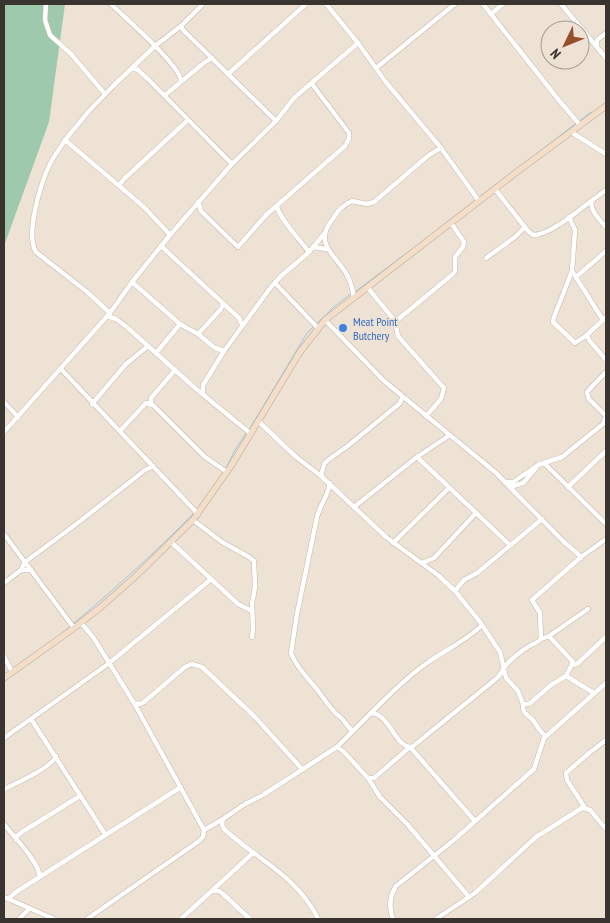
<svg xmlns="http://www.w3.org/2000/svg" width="610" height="923" font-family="'PT Sans Narrow',sans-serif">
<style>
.green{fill:#9fc9ad}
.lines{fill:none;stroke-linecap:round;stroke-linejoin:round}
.stream{stroke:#98c9e0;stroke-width:1}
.minor-casing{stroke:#c2b6aa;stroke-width:5.5}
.secondary-casing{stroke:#c2b6aa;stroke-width:7}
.minor{stroke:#fff;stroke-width:4.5}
.secondary{stroke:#f5dec7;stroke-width:5.5}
.shop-dot{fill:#3f7fe0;stroke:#eee2d5;stroke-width:2}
.labels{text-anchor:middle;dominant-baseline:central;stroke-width:4;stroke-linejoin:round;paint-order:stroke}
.shop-label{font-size:12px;fill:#366cbe;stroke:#eee2d5;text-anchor:start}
</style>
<rect width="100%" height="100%" fill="#eee2d5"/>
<polygon class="green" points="4,4 65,4 49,122 4,246"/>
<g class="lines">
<g class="stream">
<polyline points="523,164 591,112"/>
<polyline points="356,291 411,250"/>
<polyline points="249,430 307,333 335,306 352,293"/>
<polyline points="226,468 235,450 246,433"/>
<path d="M61,634C108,595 152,556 195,512"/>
</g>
<g class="minor-casing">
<g id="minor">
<polyline points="46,4 45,20 50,35 71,54 105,94"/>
<path d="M111,4C124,17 181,66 181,81"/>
<polyline points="326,4 358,43 385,81 441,148 479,201"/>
<polyline points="483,4 557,98 580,125"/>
<polyline points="561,4 606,58"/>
<polyline points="491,14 503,4"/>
<polyline points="181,26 183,30 276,121"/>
<polyline points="597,47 597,40 606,33"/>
<polyline points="132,68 138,70 148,79 232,164"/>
<polyline points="376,68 455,4"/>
<polyline points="228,74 306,4"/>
<polyline points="165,95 205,62 212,58"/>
<polyline points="571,132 606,154"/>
<path d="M65,140C60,148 54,156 50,164C41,182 25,234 36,252L87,292L110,313"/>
<polyline points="119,185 125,178 188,120"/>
<path d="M495,189L528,231L533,235C550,235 578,211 591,201"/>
<path d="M606,190L591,201C591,212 599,219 606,227"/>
<polyline points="198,202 201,211 238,247 266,215 345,146 349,139 349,133 312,84"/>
<polyline points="569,217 575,230 572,271 554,317 553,322 575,343 587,335"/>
<polyline points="170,235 144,207 65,140 89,111 113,86 155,46 181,26 203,4"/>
<polyline points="161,246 239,318 242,325"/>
<polyline points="313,247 327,249"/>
<polyline points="309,252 324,234"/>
<polyline points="486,258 515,237 525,227"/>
<polyline points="572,271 603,320"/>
<polyline points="576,277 606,251"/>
<polyline points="132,282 180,324 198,334 215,348 224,351"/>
<polyline points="275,283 318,328"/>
<polyline points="368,288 395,321 398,336 444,388 441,399 426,416"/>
<path d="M354,298C353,291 351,281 347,275C336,255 313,244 332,220C338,211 342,205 352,201L367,204L374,202L429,155L441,148"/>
<polyline points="107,316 116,319 128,328 195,388 251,434"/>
<polyline points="606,317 587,335 589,340 606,360"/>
<polyline points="325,320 384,381 495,472 564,542 577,553 581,558"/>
<polyline points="396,321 453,274 455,271 455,257 463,247 464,242 451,223"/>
<polyline points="198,334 221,309 223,304"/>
<polyline points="156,353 180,324"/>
<polyline points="61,369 198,514"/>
<polyline points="175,370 151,398 151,403 205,457 227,472"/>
<path d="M203,394V385L224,351L271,287L281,276L308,253L309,252C301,241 278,217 277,206"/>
<polyline points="4,402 18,417"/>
<polyline points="92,404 126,364 148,346"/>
<polyline points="258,421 295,456 321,476 386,537 439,576 455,591 480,622 500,652 506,678 518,691 523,704 529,704 551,685 566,676 594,693"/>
<polyline points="120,431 146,403 152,405"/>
<polyline points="4,432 110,313 132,282 170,235 232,164 276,121 294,98 358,43"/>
<polyline points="417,457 510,545"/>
<polyline points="544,463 606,524"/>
<polyline points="321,476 324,464 328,460 349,445 399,404 403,397"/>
<polyline points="505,482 513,482 538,465 562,457 603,424 606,416 589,399 587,392 606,372"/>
<path d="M330,483C328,496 320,505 317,517L297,614L291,653C297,669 310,680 319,692C326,701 331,710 340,717C346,721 346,727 353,731"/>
<polyline points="510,487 523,483 536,468"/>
<polyline points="568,487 606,451"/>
<polyline points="354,507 417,457 450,435"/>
<polyline points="193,520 222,542 249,557 254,561 255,587 252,604 253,629 252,637"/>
<polyline points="4,534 74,628"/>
<polyline points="171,542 238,604 252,611"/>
<polyline points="393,543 449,488"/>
<polyline points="422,563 434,558 476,513"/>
<polyline points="21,570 25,562 79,522 145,470 153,466"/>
<polyline points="4,583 21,570 31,570"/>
<polyline points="455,591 464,580 477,573 542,519"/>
<polyline points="81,623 93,637 134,703 140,704 144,702 185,667 191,664 202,667 255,717 302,769"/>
<polyline points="549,636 573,662 566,676"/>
<polyline points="541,639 549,636 588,609"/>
<polyline points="4,656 12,672"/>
<polyline points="573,665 577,664 606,637"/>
<polyline points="523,704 523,709 525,713 533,720 541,732 546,736"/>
<path d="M371,713C389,695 406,678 427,663C445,650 466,641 482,625"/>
<polyline points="31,719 105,834"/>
<polyline points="4,738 108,664 210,580"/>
<polyline points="337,747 343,751 368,778 380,797 408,825 469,897"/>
<polyline points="368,778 374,778 410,747 474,820"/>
<path d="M4,789C15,784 53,767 56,756"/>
<polyline points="585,808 567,780 566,773 589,753 606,740"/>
<path d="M4,824C14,837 39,862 40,877"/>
<polyline points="204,830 223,819"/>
<polyline points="16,840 16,837 22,832 80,796"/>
<polyline points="212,891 219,891 223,894 250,919"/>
<polyline points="4,897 54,919"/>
<polyline points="8,899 16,892 181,787"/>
<polyline points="19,919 29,909"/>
<polyline points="87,919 199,841 203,837 204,830 134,703"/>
<polyline points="181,919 253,853"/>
<path d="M318,919C299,877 256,859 224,829L222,825L223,819L245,804L263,795L337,747L371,713C390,714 395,748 412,747L497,678C501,674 503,670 506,665C516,654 526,647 539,641L541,639L540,613L532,600L581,557L606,539"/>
<path d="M393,919C389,908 389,897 396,886L454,840L534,769L544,738L606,683"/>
<polyline points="436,919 475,893 536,837 582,808 590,810 606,829"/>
</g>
</g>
<g class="secondary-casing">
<polyline id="secondary" points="4,678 74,628 101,607 136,576 193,520 231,466 300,352 325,320 518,171 606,106"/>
</g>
<use href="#minor" class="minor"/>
<use href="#secondary" class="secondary"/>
</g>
<circle class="shop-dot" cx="343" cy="328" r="5"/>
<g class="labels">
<g class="shop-label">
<text x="353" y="321">Meat Point<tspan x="353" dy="14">Butchery</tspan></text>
</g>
</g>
<rect width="610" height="923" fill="none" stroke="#393430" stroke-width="10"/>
<g transform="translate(565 45) rotate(227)"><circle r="24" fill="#eee2d5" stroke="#a69c93"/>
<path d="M0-4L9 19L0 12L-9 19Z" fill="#964f29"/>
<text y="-8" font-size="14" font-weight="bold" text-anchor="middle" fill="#393430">N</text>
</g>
</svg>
